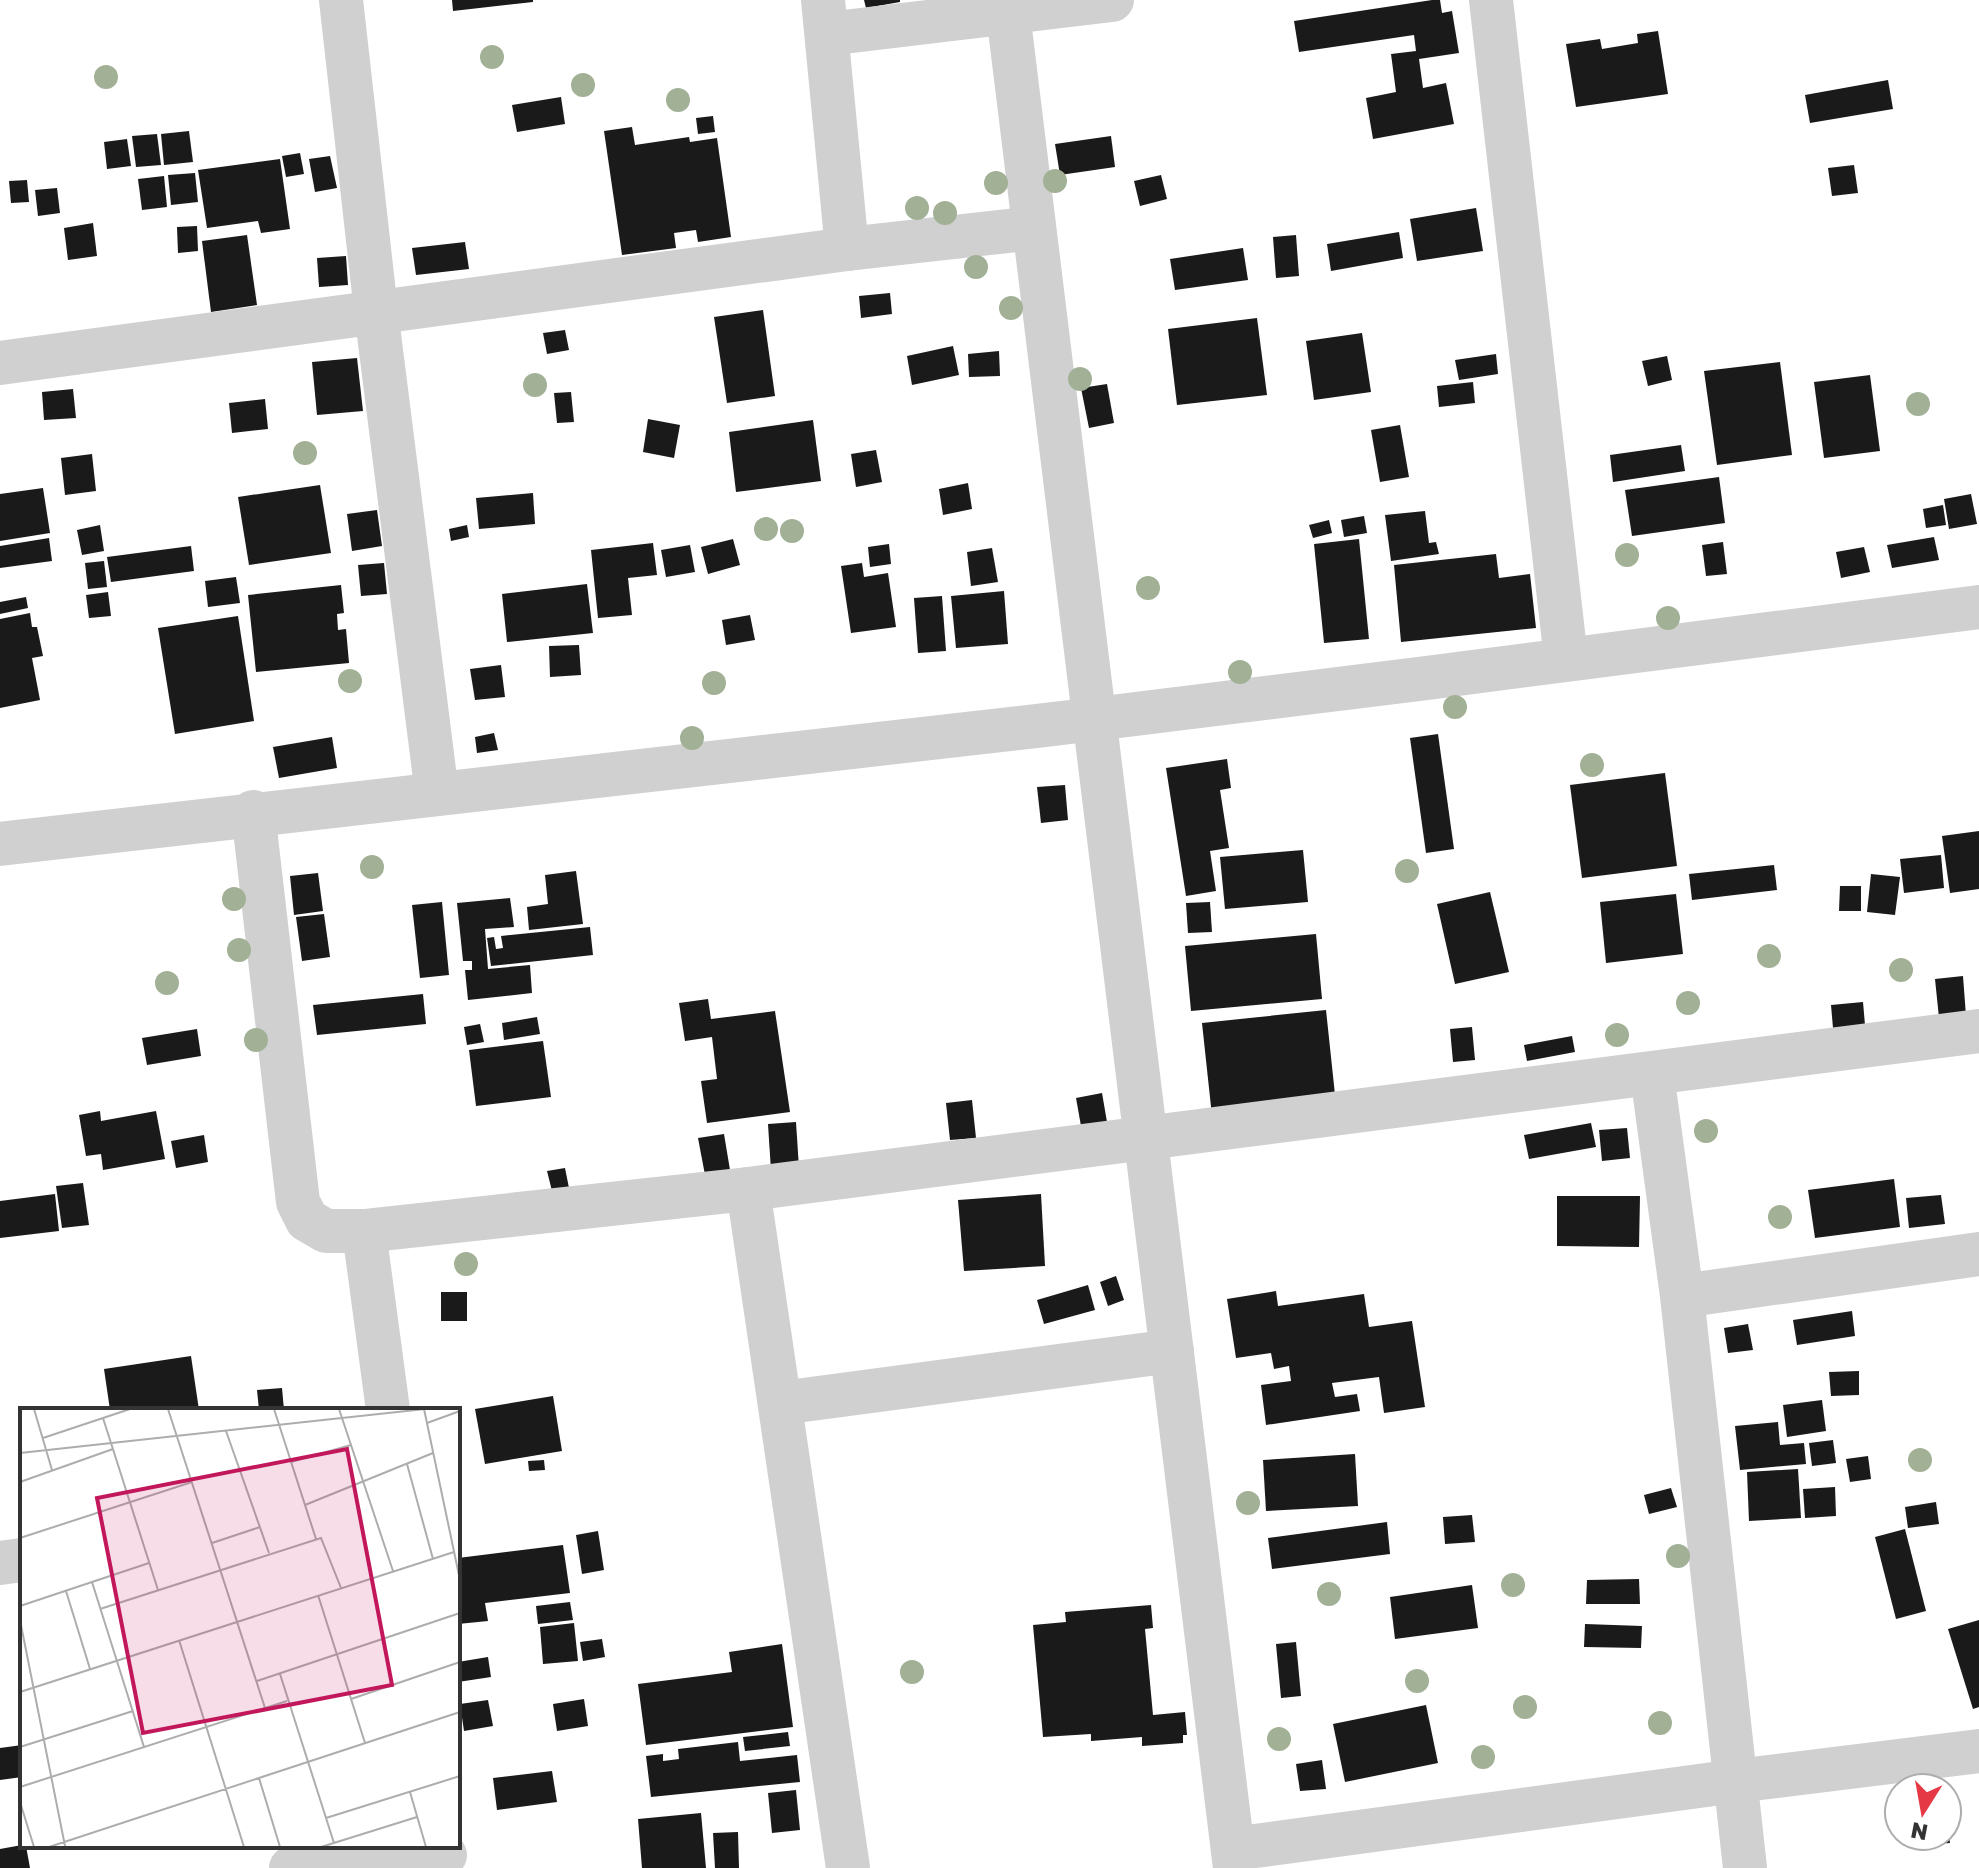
<svg xmlns="http://www.w3.org/2000/svg" width="1979" height="1868" font-family="'Golos Text',sans-serif">
<style>
.building{fill:#1a1a1a}
.lines{fill:none;stroke-linecap:round;stroke-linejoin:round}
.minor{stroke:#d0d0d0;stroke-width:44}
.tree{fill:#a2b095}
.inset-road{fill:none;stroke:#adadad;stroke-width:2}
.view{fill:#c2185b;fill-opacity:0.15;stroke:#c2185b;stroke-width:4}
.inset-edge{fill:none;stroke:#333;stroke-width:4}
</style>
<rect width="100%" height="100%" fill="#fff"/>
<g class="building">
<polygon points="452,0 533,0 533,2 453,11"/>
<polygon points="864,0 900,0 900,2 866,8"/>
<polygon points="1432,0 1440,0 1442,13 1452,11 1459,53 1419,59 1423,88 1446,83 1454,124 1373,139 1366,98 1396,92 1391,54 1416,51 1414,35 1299,52 1294,21"/>
<polygon points="1658,31 1668,94 1576,107 1566,44 1600,39 1602,49 1638,43 1637,34"/>
<polygon points="1888,80 1893,109 1810,123 1805,95"/>
<polygon points="561,97 565,124 517,132 512,105"/>
<polygon points="713,116 715,132 698,134 696,118"/>
<polygon points="632,127 635,145 689,137 690,142 717,138 731,237 698,242 696,230 674,233 676,248 622,255 604,131"/>
<polygon points="189,131 193,162 164,165 161,134"/>
<polygon points="157,134 161,165 136,167 132,136"/>
<polygon points="1111,136 1115,167 1060,175 1055,144"/>
<polygon points="127,139 131,166 107,169 104,142"/>
<polygon points="300,153 304,174 286,177 282,156"/>
<polygon points="330,156 337,188 315,192 309,159"/>
<polygon points="280,159 290,229 261,233 258,221 207,228 198,170"/>
<polygon points="1854,165 1858,193 1832,196 1828,168"/>
<polygon points="195,173 198,202 171,205 168,175"/>
<polygon points="1161,175 1167,199 1140,206 1134,181"/>
<polygon points="164,176 167,207 142,210 138,179"/>
<polygon points="27,180 29,202 11,203 9,181"/>
<polygon points="57,188 60,213 38,216 35,190"/>
<polygon points="1476,208 1483,251 1417,261 1410,219"/>
<polygon points="93,223 97,256 68,260 64,228"/>
<polygon points="197,226 198,251 178,253 177,227"/>
<polygon points="1399,232 1403,258 1331,271 1327,244"/>
<polygon points="247,235 257,305 211,312 202,241"/>
<polygon points="1296,235 1299,276 1276,278 1273,237"/>
<polygon points="465,242 469,269 416,275 412,248"/>
<polygon points="1243,248 1248,280 1175,290 1170,259"/>
<polygon points="346,256 348,285 319,287 317,258"/>
<polygon points="890,293 892,314 861,318 859,296"/>
<polygon points="763,310 775,396 727,403 714,317"/>
<polygon points="1257,318 1267,395 1177,405 1168,329"/>
<polygon points="565,330 569,350 547,354 543,333"/>
<polygon points="1362,333 1371,392 1314,400 1306,341"/>
<polygon points="953,346 959,375 912,385 907,356"/>
<polygon points="999,351 1000,376 969,377 968,354"/>
<polygon points="1496,354 1498,374 1459,380 1455,360"/>
<polygon points="1667,356 1672,380 1648,386 1642,361"/>
<polygon points="357,358 363,411 317,415 312,362"/>
<polygon points="1780,362 1792,455 1717,465 1704,371"/>
<polygon points="1870,375 1880,451 1824,458 1814,382"/>
<polygon points="1473,382 1475,403 1439,407 1437,386"/>
<polygon points="1107,384 1114,423 1089,428 1081,388"/>
<polygon points="73,389 76,418 44,420 42,392"/>
<polygon points="571,392 574,422 557,423 554,393"/>
<polygon points="265,399 268,429 232,433 229,403"/>
<polygon points="648,419 680,425 674,458 643,452"/>
<polygon points="813,420 821,481 736,492 729,432"/>
<polygon points="1400,425 1409,477 1380,482 1371,430"/>
<polygon points="1681,445 1685,471 1613,482 1610,455"/>
<polygon points="876,450 882,482 856,487 851,454"/>
<polygon points="92,454 96,491 65,495 61,458"/>
<polygon points="1719,477 1725,523 1632,536 1625,490"/>
<polygon points="968,483 972,509 943,515 939,489"/>
<polygon points="320,485 331,553 249,565 238,497"/>
<polygon points="43,488 50,533 0,541 0,494"/>
<polygon points="533,493 535,524 479,529 476,498"/>
<polygon points="1971,494 1977,524 1949,529 1944,499"/>
<polygon points="1943,505 1946,525 1926,528 1923,509"/>
<polygon points="377,510 382,546 352,551 347,514"/>
<polygon points="1425,511 1429,543 1436,542 1439,554 1391,561 1385,515"/>
<polygon points="1364,516 1367,533 1344,537 1341,520"/>
<polygon points="1329,520 1332,533 1313,538 1309,525"/>
<polygon points="100,525 104,551 82,555 77,530"/>
<polygon points="467,525 469,537 451,541 449,529"/>
<polygon points="1934,537 1939,560 1892,568 1887,545"/>
<polygon points="49,538 52,561 0,568 0,546"/>
<polygon points="733,539 740,565 708,574 701,547"/>
<polygon points="1359,539 1369,639 1324,643 1314,544"/>
<polygon points="1723,542 1727,574 1706,576 1702,545"/>
<polygon points="653,543 657,575 628,578 632,615 598,618 591,550"/>
<polygon points="889,544 891,564 870,567 868,547"/>
<polygon points="690,545 695,572 666,577 661,550"/>
<polygon points="191,546 194,571 111,582 107,557"/>
<polygon points="1864,547 1870,572 1841,578 1836,552"/>
<polygon points="992,548 998,582 971,586 967,552"/>
<polygon points="1496,554 1499,578 1530,574 1536,628 1401,642 1394,565"/>
<polygon points="104,561 107,587 88,589 85,563"/>
<polygon points="384,563 387,594 361,596 358,565"/>
<polygon points="862,563 864,577 888,573 896,627 851,633 841,566"/>
<polygon points="236,577 240,603 208,607 205,581"/>
<polygon points="587,584 593,633 507,642 502,594"/>
<polygon points="341,585 344,613 337,614 338,630 346,629 349,663 256,672 248,595"/>
<polygon points="1004,591 1008,644 956,648 951,596"/>
<polygon points="108,592 111,616 89,618 86,595"/>
<polygon points="942,596 946,651 918,653 914,598"/>
<polygon points="26,597 28,608 0,614 0,602"/>
<polygon points="30,613 32,627 37,627 43,656 32,658 40,700 0,708 0,619"/>
<polygon points="750,615 755,640 726,645 722,620"/>
<polygon points="238,616 254,721 175,734 158,628"/>
<polygon points="579,645 581,675 550,677 549,646"/>
<polygon points="501,665 505,697 475,700 470,669"/>
<polygon points="494,733 498,750 477,753 475,737"/>
<polygon points="1438,734 1454,849 1426,853 1410,738"/>
<polygon points="332,737 337,768 279,778 273,747"/>
<polygon points="1227,759 1231,788 1220,790 1229,848 1210,851 1216,891 1186,896 1166,768"/>
<polygon points="1665,773 1677,866 1582,878 1570,785"/>
<polygon points="1065,785 1068,820 1041,823 1037,787"/>
<polygon points="1979,831 1979,889 1950,893 1942,836"/>
<polygon points="1303,850 1308,902 1225,909 1220,857"/>
<polygon points="1941,855 1944,888 1904,893 1900,859"/>
<polygon points="1774,865 1777,890 1692,900 1689,874"/>
<polygon points="576,871 583,924 529,930 527,907 548,904 545,875"/>
<polygon points="318,873 323,911 294,915 290,876"/>
<polygon points="1871,874 1900,877 1895,915 1867,912"/>
<polygon points="1840,886 1861,886 1861,911 1839,911"/>
<polygon points="1490,892 1509,972 1455,984 1437,904"/>
<polygon points="1676,894 1683,954 1606,963 1600,902"/>
<polygon points="510,898 514,927 485,929 488,969 530,965 532,993 468,1000 465,970 472,970 472,961 463,961 457,903"/>
<polygon points="442,902 449,975 420,978 412,905"/>
<polygon points="1210,902 1212,932 1188,933 1186,903"/>
<polygon points="324,914 330,957 302,961 296,917"/>
<polygon points="590,927 593,955 491,966 487,938 494,937 496,949 503,948 501,936"/>
<polygon points="1316,934 1322,999 1191,1011 1185,946"/>
<polygon points="1963,976 1966,1016 1939,1018 1935,979"/>
<polygon points="423,994 426,1024 317,1035 313,1005"/>
<polygon points="708,999 711,1019 775,1011 790,1112 707,1123 701,1081 717,1079 712,1037 685,1041 679,1003"/>
<polygon points="1863,1002 1865,1025 1833,1028 1831,1005"/>
<polygon points="1326,1010 1336,1104 1212,1116 1202,1023"/>
<polygon points="537,1017 540,1034 504,1040 502,1023"/>
<polygon points="480,1024 484,1042 467,1045 464,1027"/>
<polygon points="1472,1027 1475,1060 1453,1062 1450,1029"/>
<polygon points="197,1029 201,1056 147,1065 142,1038"/>
<polygon points="1572,1036 1575,1052 1527,1061 1524,1045"/>
<polygon points="543,1041 551,1097 476,1106 469,1050"/>
<polygon points="1102,1093 1107,1122 1081,1126 1076,1098"/>
<polygon points="972,1100 976,1138 950,1140 946,1103"/>
<polygon points="100,1111 101,1121 156,1111 165,1159 103,1170 101,1154 86,1156 79,1115"/>
<polygon points="796,1122 799,1168 771,1171 768,1124"/>
<polygon points="1591,1123 1596,1147 1529,1159 1524,1135"/>
<polygon points="1627,1128 1630,1158 1602,1161 1599,1130"/>
<polygon points="724,1134 730,1170 705,1175 698,1138"/>
<polygon points="204,1135 208,1162 176,1168 171,1141"/>
<polygon points="565,1168 569,1188 552,1191 547,1171"/>
<polygon points="1894,1179 1900,1227 1815,1238 1808,1190"/>
<polygon points="83,1183 89,1225 62,1228 56,1186"/>
<polygon points="55,1194 59,1231 0,1238 0,1201"/>
<polygon points="1041,1194 1045,1266 964,1271 958,1200"/>
<polygon points="1941,1195 1945,1224 1909,1228 1906,1198"/>
<polygon points="1557,1196 1640,1196 1639,1247 1557,1246"/>
<polygon points="1116,1276 1124,1300 1108,1306 1100,1282"/>
<polygon points="1088,1285 1095,1310 1044,1324 1037,1300"/>
<polygon points="1276,1291 1278,1306 1364,1294 1369,1327 1412,1321 1425,1407 1384,1413 1379,1377 1332,1383 1335,1397 1357,1394 1360,1411 1266,1425 1261,1385 1291,1381 1289,1366 1274,1369 1271,1353 1236,1358 1227,1299"/>
<rect x="441" y="1292" width="26" height="29"/>
<polygon points="1852,1311 1855,1336 1797,1345 1793,1320"/>
<polygon points="1748,1324 1753,1350 1728,1353 1724,1328"/>
<polygon points="191,1356 199,1410 110,1410 104,1369"/>
<polygon points="1859,1371 1859,1395 1831,1396 1829,1372"/>
<polygon points="282,1388 284,1410 259,1410 257,1390"/>
<polygon points="553,1396 562,1451 485,1464 475,1409"/>
<polygon points="1822,1400 1826,1431 1787,1437 1783,1405"/>
<polygon points="1778,1422 1780,1445 1804,1443 1806,1464 1740,1470 1735,1426"/>
<polygon points="1833,1440 1836,1463 1812,1466 1809,1443"/>
<polygon points="1355,1454 1358,1506 1266,1511 1263,1460"/>
<polygon points="1868,1456 1871,1479 1850,1482 1846,1459"/>
<polygon points="544,1460 545,1470 529,1471 528,1461"/>
<polygon points="1798,1469 1801,1518 1749,1521 1747,1472"/>
<polygon points="1835,1487 1836,1516 1805,1518 1803,1489"/>
<polygon points="1671,1488 1677,1507 1649,1514 1644,1495"/>
<polygon points="1936,1502 1939,1524 1908,1528 1905,1507"/>
<polygon points="1472,1515 1475,1542 1445,1544 1443,1517"/>
<polygon points="1387,1522 1390,1554 1272,1569 1268,1538"/>
<polygon points="1905,1529 1926,1611 1896,1619 1875,1537"/>
<polygon points="598,1531 604,1570 582,1574 576,1535"/>
<polygon points="563,1545 570,1593 485,1603 488,1621 458,1624 458,1558"/>
<polygon points="1639,1579 1640,1604 1586,1604 1587,1580"/>
<polygon points="1472,1585 1478,1628 1395,1639 1390,1597"/>
<polygon points="570,1602 573,1620 538,1624 536,1606"/>
<polygon points="1151,1605 1153,1628 1145,1629 1153,1715 1185,1712 1187,1735 1183,1735 1183,1743 1142,1746 1142,1737 1091,1741 1091,1734 1043,1737 1033,1625 1066,1622 1065,1612"/>
<polygon points="1979,1620 1979,1707 1973,1709 1948,1629"/>
<polygon points="574,1623 578,1661 543,1664 540,1627"/>
<polygon points="1585,1624 1642,1626 1641,1648 1584,1647"/>
<polygon points="602,1639 605,1657 583,1661 580,1642"/>
<polygon points="1296,1642 1301,1696 1281,1698 1276,1644"/>
<polygon points="782,1644 793,1727 646,1745 638,1684 732,1672 729,1652"/>
<polygon points="488,1657 491,1677 458,1682 458,1662"/>
<polygon points="584,1699 588,1726 557,1731 553,1704"/>
<polygon points="488,1700 493,1726 464,1731 460,1704"/>
<polygon points="1426,1705 1438,1763 1345,1782 1333,1724"/>
<polygon points="788,1732 790,1746 745,1751 743,1737"/>
<polygon points="738,1742 740,1761 797,1755 800,1782 651,1797 646,1756 663,1754 663,1761 679,1759 678,1749"/>
<polygon points="22,1745 22,1777 0,1780 0,1748"/>
<polygon points="1322,1760 1326,1789 1300,1791 1296,1764"/>
<polygon points="552,1771 557,1802 497,1810 493,1778"/>
<polygon points="796,1790 800,1830 772,1833 768,1793"/>
<polygon points="701,1813 706,1868 642,1868 638,1819"/>
<polygon points="738,1832 739,1868 715,1868 713,1833"/>
<polygon points="1906,1836 1949,1836 1950,1843 1906,1846"/>
<polygon points="22,1845 26,1846 30,1868 0,1868 0,1849"/>
</g>
<g class="lines">
<g class="minor">
<polyline points="341,0 376,311 437,794"/>
<polyline points="823,0 847,249"/>
<polyline points="1491,0 1566,659"/>
<polyline points="1008,13 1235,1868"/>
<polyline points="827,34 1112,0"/>
<polyline points="0,363 847,249 1034,228"/>
<polyline points="253,812 298,1202 307,1220 326,1231 364,1231 748,1189 1979,1031"/>
<path d="M0,844C364,799 730,763 1095,719C1390,684 1684,644 1979,607"/>
<polyline points="1652,1074 1682,1296 1745,1868"/>
<polyline points="748,1189 848,1868"/>
<polyline points="364,1231 388,1410"/>
<polyline points="1682,1296 1979,1254"/>
<polyline points="781,1403 1172,1351"/>
<polyline points="0,1563 22,1560"/>
<polyline points="1233,1849 1736,1781 1979,1751"/>
<polyline points="291,1868 445,1855"/>
</g>
</g>
<g class="tree">
<circle cx="492" cy="57" r="12"/>
<circle cx="106" cy="77" r="12"/>
<circle cx="583" cy="85" r="12"/>
<circle cx="678" cy="100" r="12"/>
<circle cx="1055" cy="181" r="12"/>
<circle cx="996" cy="183" r="12"/>
<circle cx="917" cy="208" r="12"/>
<circle cx="945" cy="213" r="12"/>
<circle cx="976" cy="267" r="12"/>
<circle cx="1011" cy="308" r="12"/>
<circle cx="1080" cy="379" r="12"/>
<circle cx="535" cy="385" r="12"/>
<circle cx="1918" cy="404" r="12"/>
<circle cx="305" cy="453" r="12"/>
<circle cx="766" cy="529" r="12"/>
<circle cx="792" cy="531" r="12"/>
<circle cx="1627" cy="555" r="12"/>
<circle cx="1148" cy="588" r="12"/>
<circle cx="1668" cy="618" r="12"/>
<circle cx="1240" cy="672" r="12"/>
<circle cx="350" cy="681" r="12"/>
<circle cx="714" cy="683" r="12"/>
<circle cx="1455" cy="707" r="12"/>
<circle cx="692" cy="738" r="12"/>
<circle cx="1592" cy="765" r="12"/>
<circle cx="372" cy="867" r="12"/>
<circle cx="1407" cy="871" r="12"/>
<circle cx="234" cy="899" r="12"/>
<circle cx="239" cy="950" r="12"/>
<circle cx="1769" cy="956" r="12"/>
<circle cx="1901" cy="970" r="12"/>
<circle cx="167" cy="983" r="12"/>
<circle cx="1688" cy="1003" r="12"/>
<circle cx="1617" cy="1035" r="12"/>
<circle cx="256" cy="1040" r="12"/>
<circle cx="1706" cy="1131" r="12"/>
<circle cx="1780" cy="1217" r="12"/>
<circle cx="466" cy="1264" r="12"/>
<circle cx="1920" cy="1460" r="12"/>
<circle cx="1248" cy="1503" r="12"/>
<circle cx="1678" cy="1556" r="12"/>
<circle cx="1513" cy="1585" r="12"/>
<circle cx="1329" cy="1594" r="12"/>
<circle cx="912" cy="1672" r="12"/>
<circle cx="1417" cy="1681" r="12"/>
<circle cx="1525" cy="1707" r="12"/>
<circle cx="1660" cy="1723" r="12"/>
<circle cx="1279" cy="1739" r="12"/>
<circle cx="1483" cy="1757" r="12"/>
</g>
<g transform="translate(20 1408)">
<rect width="440" height="440" fill="#fff"/>
<path class="inset-road" d="M14,1L32,62M148,1L245,300M254,1L296,131M319,1L373,163M404,1L440,172M83,10L138,182M407,15L440,3M206,23L249,145M23,30L110,1M0,45L405,1M271,54L331,37M387,56L413,151M0,74L93,41M285,97L413,45M0,130L172,74M192,135L240,119M72,174L124,339M46,183L70,261M298,187L345,335M0,198L129,155M80,201L301,130L321,180M0,212L45,438M159,232L224,439M260,266L314,435M237,273L440,205M0,284L434,144M331,291L440,254M0,339L113,303M239,370L260,439M0,379L267,293M390,384L406,439M0,394L14,439M306,410L440,368M29,439L440,304M301,439L397,409"/>
<path class="view" d="M327,41L372,277L123,325L77,90Z"/>
<rect width="440" height="440" class="inset-edge"/>
</g>
<g transform="translate(1923 1812) rotate(191)"><circle r="38" fill="#ffffff" stroke="#adadad" stroke-width="2"/>
<path d="M0-6L14 30L0 20L-14 30Z" fill="#e63946"/>
<text y="-12" font-size="22" font-weight="bold" text-anchor="middle" fill="#333333">N</text>
</g>
</svg>
